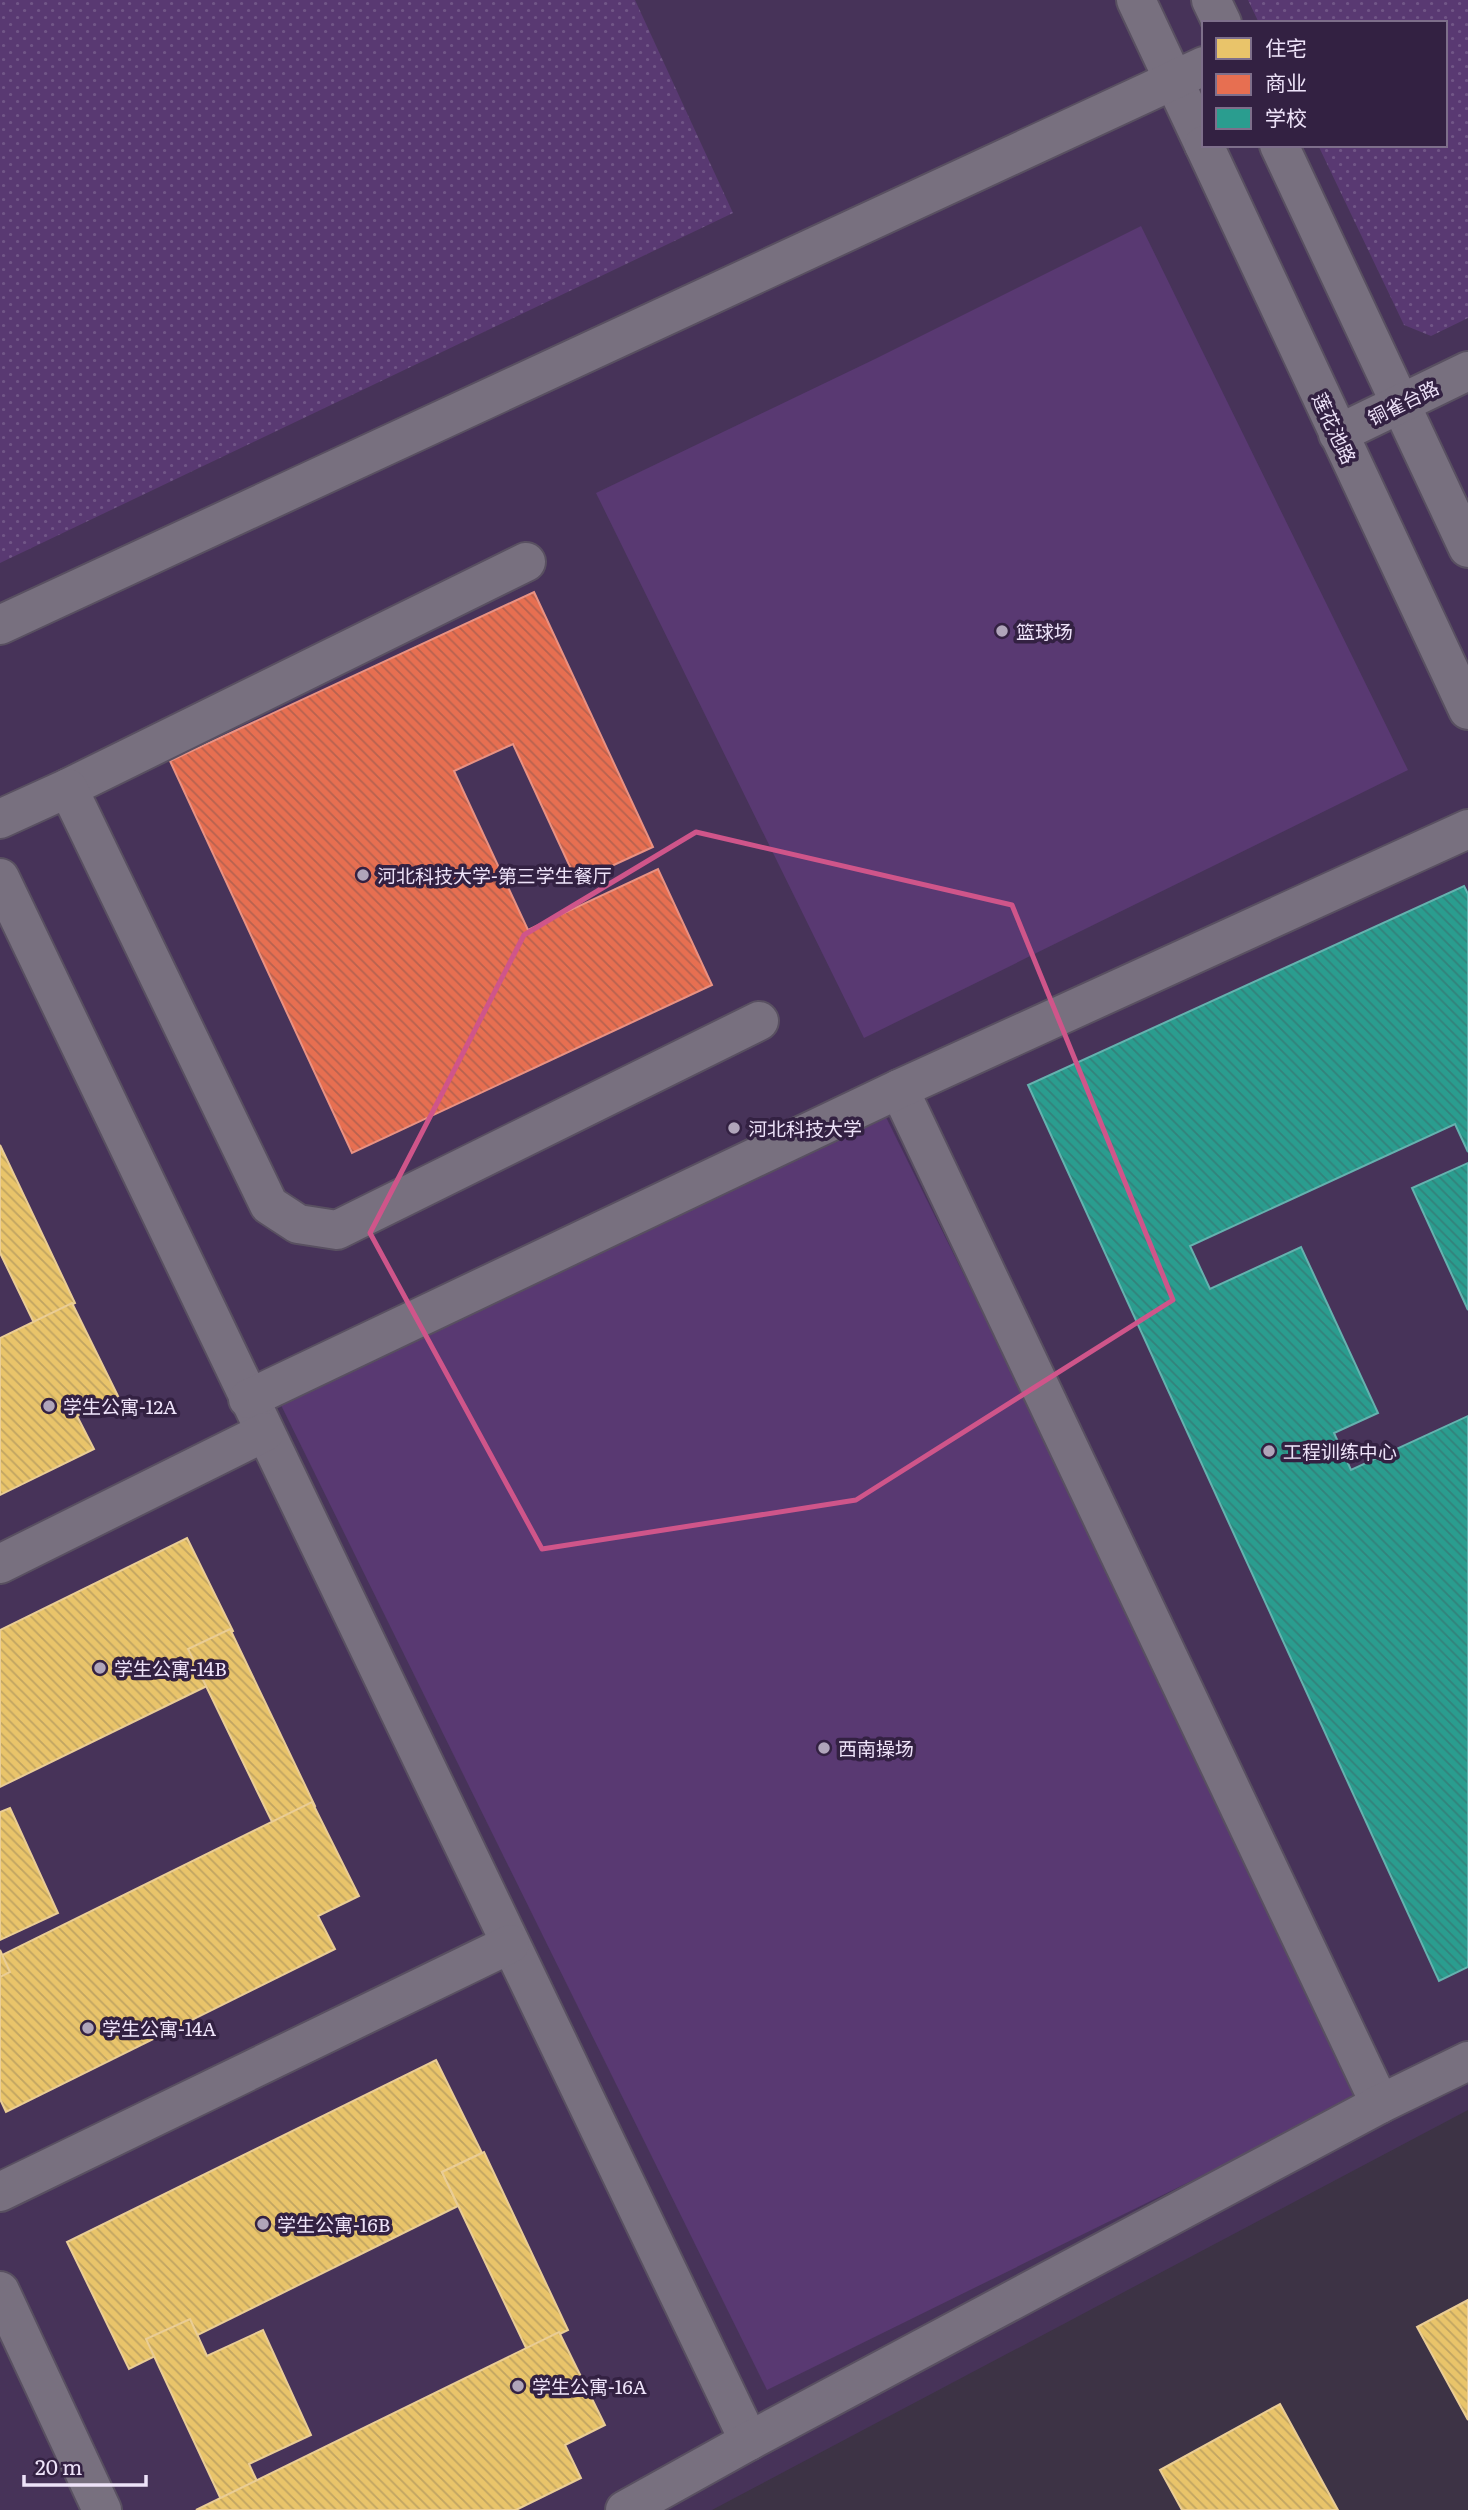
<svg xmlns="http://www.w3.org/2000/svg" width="1468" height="2510" font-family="Literata,'Noto Sans SC',serif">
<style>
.built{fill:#473359;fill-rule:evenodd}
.grass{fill:url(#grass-dots)}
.garden{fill:#593972}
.homes{fill:url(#homes-back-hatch);stroke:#eacd95;stroke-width:2}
.shops{fill:url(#shops-back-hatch);stroke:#e99283;stroke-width:2}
.schools{fill:url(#schools-back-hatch);stroke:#65b2af;stroke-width:2}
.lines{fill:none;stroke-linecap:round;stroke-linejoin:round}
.minor-casing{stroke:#595061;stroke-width:42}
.minor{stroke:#78707f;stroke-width:38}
.marked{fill:none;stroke:#cf558a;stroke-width:5;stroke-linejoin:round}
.poi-dot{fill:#b0a5ba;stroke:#332142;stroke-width:2.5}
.labels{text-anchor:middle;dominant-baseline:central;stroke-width:7;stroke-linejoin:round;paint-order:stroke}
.street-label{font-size:19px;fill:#eee3f9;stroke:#332142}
.poi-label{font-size:19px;fill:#eee3f9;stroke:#332142;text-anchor:start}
</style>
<defs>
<pattern id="grass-dots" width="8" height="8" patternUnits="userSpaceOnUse" patternTransform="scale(1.75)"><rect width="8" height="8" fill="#593972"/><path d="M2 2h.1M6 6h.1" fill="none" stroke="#715687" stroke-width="1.8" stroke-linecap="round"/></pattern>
<pattern id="homes-back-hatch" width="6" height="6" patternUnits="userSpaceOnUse" patternTransform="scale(1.75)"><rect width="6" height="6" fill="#e9c46a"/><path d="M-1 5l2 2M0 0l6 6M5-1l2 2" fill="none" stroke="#c0a462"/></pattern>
<pattern id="shops-back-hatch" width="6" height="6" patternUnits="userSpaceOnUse" patternTransform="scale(1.75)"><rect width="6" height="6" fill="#e76f51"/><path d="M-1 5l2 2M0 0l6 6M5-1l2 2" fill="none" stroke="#b7624f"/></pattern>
<pattern id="schools-back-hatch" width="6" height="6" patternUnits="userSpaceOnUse" patternTransform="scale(1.75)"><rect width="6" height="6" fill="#2a9d8f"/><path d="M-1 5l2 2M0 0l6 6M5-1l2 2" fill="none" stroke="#33827b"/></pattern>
</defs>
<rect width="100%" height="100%" fill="#3d3345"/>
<path class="built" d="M0,0H1468V2110L712,2510H0ZM1204,23H1445V145H1204Z"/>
<g class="grass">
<polygon points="0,0 635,0 733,213 0,563"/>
<polygon points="1248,0 1468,0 1468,318 1431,336 1404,325 1318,145 1445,145 1445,23 1259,23"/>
</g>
<g class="garden">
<polygon points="1141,226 1408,770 864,1038 596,493 875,359"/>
<polygon points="881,1107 1368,2094 767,2390 280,1403"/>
</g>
<g class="homes">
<polygon points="0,1145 75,1303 34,1323 0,1253"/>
<polygon points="72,1303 118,1396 77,1416 94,1449 0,1495 0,1338"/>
<polygon points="187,1538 233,1631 192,1651 209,1685 0,1787 0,1630"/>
<polygon points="230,1629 315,1806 274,1826 188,1649"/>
<polygon points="312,1802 359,1896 318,1916 335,1949 6,2112 0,2099 0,1956"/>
<polygon points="10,1808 58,1913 0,1940 0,1812"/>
<polygon points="0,1950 10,1972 0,1977"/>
<polygon points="436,2060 482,2153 442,2172 458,2206 129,2369 67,2242"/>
<polygon points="484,2152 568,2330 527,2350 442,2172"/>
<polygon points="1468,2300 1468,2420 1417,2327"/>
<polygon points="190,2319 207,2356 263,2330 311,2435 249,2464 263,2494 228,2510 226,2510 146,2339"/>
<polygon points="559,2332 605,2425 565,2445 581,2478 516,2510 196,2510"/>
<polygon points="1280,2404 1338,2510 1182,2510 1160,2470"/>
</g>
<polygon class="shops" points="534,592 653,847 577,882 513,744 454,771 528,930 658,869 712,985 352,1153 170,761"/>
<g class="schools">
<polygon points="1464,886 1468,894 1468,1152 1455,1124 1190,1246 1210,1289 1301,1247 1378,1413 1334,1433 1351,1470 1468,1416 1468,1967 1439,1981 1028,1085"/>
<polygon points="1468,1163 1468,1310 1412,1188"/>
</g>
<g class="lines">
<g class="minor-casing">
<g id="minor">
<polyline points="1136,0 1204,145"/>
<polyline points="1211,0 1222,23"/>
<polyline points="1204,145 1468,710"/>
<polyline points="1279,145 1468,548"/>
<polyline points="1338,434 1468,371"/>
<polyline points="0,625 1204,66"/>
<polyline points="68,788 526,562"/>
<polyline points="0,819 68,788 269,1205 298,1224 337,1230 759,1021"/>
<polyline points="0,878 749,2441"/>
<polyline points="899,1089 1380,2104"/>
<polyline points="248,1399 899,1089 1468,829"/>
<polyline points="0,1564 265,1432"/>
<polyline points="0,2192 510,1944"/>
<polyline points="0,2291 102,2510"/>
<polyline points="625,2510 749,2441 1380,2104 1468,2061"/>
</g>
</g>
<use href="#minor" class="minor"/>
</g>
<path class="marked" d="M696,832L1012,905L1173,1300L856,1500L542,1549L370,1233L524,935Z"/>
<g class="poi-dot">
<circle cx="1002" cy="631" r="7"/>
<circle cx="363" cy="875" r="7"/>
<circle cx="734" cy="1128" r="7"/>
<circle cx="49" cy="1406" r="7"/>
<circle cx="1269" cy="1451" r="7"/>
<circle cx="100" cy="1668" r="7"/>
<circle cx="824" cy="1748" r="7"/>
<circle cx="88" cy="2028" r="7"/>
<circle cx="263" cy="2224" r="7"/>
<circle cx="518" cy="2386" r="7"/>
</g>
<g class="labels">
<g class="street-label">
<text transform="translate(1403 402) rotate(-26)">铜雀台路</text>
<text transform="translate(1335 428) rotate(65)">莲花池路</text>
</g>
<g class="poi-label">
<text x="1016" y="631">篮球场</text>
<text x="377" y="875">河北科技大学-第三学生餐厅</text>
<text x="748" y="1128">河北科技大学</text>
<text x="63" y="1406">学生公寓-12A</text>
<text x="1283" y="1451">工程训练中心</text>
<text x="114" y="1668">学生公寓-14B</text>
<text x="838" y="1748">西南操场</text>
<text x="102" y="2028">学生公寓-14A</text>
<text x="277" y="2224">学生公寓-16B</text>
<text x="532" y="2386">学生公寓-16A</text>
</g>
</g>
<rect x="1202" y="21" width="245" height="126" fill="#332142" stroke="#7e6f8b" stroke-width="2"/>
<rect x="1216" y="38" width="35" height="21" fill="#e9c46a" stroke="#7e6f8b" stroke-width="2"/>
<text x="1265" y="56" font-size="21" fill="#eee3f9">住宅</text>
<rect x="1216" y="74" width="35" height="21" fill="#e76f51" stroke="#7e6f8b" stroke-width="2"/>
<text x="1265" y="91" font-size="21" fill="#eee3f9">商业</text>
<rect x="1216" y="108" width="35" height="21" fill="#2a9d8f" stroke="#7e6f8b" stroke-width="2"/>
<text x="1265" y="126" font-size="21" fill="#eee3f9">学校</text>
<path d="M24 2475v10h122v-10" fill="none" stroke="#eee3f9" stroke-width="3.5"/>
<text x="35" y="2475" font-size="21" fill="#eee3f9" stroke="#332142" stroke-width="5" paint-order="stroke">20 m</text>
</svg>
